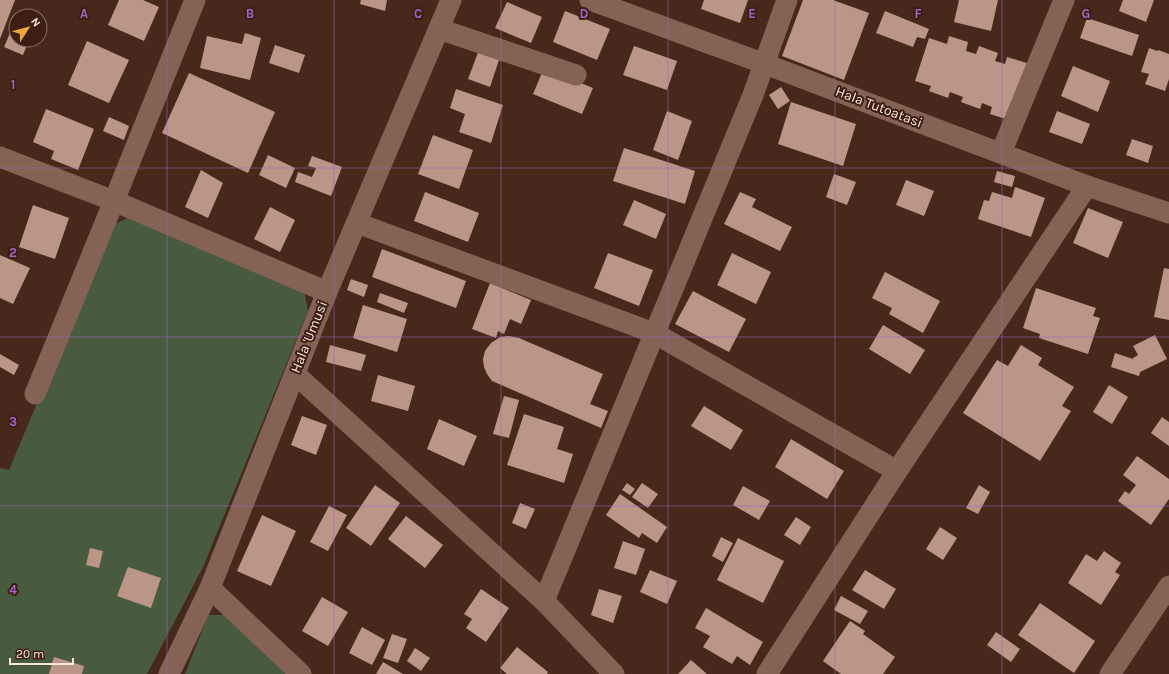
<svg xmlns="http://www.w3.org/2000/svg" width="1169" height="674" font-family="Karla,sans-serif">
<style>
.green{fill:#495b3e}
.building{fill:#bb9687}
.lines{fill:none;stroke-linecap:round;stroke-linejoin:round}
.minor{stroke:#846254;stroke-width:21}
.grid{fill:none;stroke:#a264c9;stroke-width:1;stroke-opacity:0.55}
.labels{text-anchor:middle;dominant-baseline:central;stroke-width:4;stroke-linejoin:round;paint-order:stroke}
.street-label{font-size:14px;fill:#fce7df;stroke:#3c1f13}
.grid-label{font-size:13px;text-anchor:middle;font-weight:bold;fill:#a264c9;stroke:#3c1f13;stroke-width:4;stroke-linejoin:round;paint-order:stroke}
</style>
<rect width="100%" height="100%" fill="#47291c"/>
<g class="green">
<polygon points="130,217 304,290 308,311 203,567 147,674 0,674 0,468 9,470 111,226"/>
<polygon points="208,615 224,615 289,674 185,674"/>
</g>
<g class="building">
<polygon points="0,0 15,0 0,39"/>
<polygon points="119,0 143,0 159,7 144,41 108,25"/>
<polygon points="361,0 387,0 385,11 360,4"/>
<polygon points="704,0 748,0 740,23 701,9"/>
<polygon points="803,0 833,0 869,13 844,80 782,56"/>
<polygon points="959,0 998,0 991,31 954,22"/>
<polygon points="1123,0 1154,0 1146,22 1119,11"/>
<polygon points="507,2 542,17 531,43 495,28"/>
<polygon points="565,11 610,29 597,60 553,42"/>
<polygon points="885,11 929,29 925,39 917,37 913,47 876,33"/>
<polygon points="1087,18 1139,35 1132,56 1080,38"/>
<polygon points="16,19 16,40 29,40 23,55 4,47"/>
<polygon points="245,33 261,38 250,80 200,68 207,36 242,44"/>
<polygon points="949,36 968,42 966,51 976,54 979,46 998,53 995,61 1005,64 1007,57 1027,63 1009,120 990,114 992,107 982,103 980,109 961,102 963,97 950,92 948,98 929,91 931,86 915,81 929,38 947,44"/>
<polygon points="87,41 129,60 109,103 68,85"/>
<polygon points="275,45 305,55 299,73 269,63"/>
<polygon points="634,46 677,61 667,90 623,75"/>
<polygon points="1149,48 1157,51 1158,50 1169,54 1169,79 1165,91 1145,84 1149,74 1141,72"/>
<polygon points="479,50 500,57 490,87 468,79"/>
<polygon points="1073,66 1110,81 1098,112 1061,96"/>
<polygon points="544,68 593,88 582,114 533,94"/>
<polygon points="189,73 275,112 248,173 162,133"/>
<polygon points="781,87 790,101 778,109 769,95"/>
<polygon points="456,89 503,105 491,143 459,132 465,114 450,108"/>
<polygon points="791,102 856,124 843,166 778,144"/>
<polygon points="46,109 94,129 78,170 51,159 54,151 33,142"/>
<polygon points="667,111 692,121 678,160 653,150"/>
<polygon points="1057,111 1090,124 1082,144 1049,132"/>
<polygon points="109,117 129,126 124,140 103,131"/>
<polygon points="433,135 473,150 459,189 418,174"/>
<polygon points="1132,139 1153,146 1148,163 1126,155"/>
<polygon points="624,148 695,171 685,204 613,181"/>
<polygon points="268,155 295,168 286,188 259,175"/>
<polygon points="312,156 342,167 331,196 295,182 298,172 312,177 316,168 308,166"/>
<polygon points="201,170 223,183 208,218 185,207"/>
<polygon points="997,171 1015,176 1012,187 994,182"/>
<polygon points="834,174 856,182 847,205 826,197"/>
<polygon points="906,180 934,191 924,216 896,205"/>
<polygon points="1015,187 1045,198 1031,237 978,219 984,200 989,201 992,192 1012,198"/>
<polygon points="425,192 479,213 468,242 414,221"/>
<polygon points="740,192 756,199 752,207 792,227 780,251 724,224"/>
<polygon points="634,200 666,214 656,239 623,225"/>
<polygon points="33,205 69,218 55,259 19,247"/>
<polygon points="270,207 295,220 280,252 254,239"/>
<polygon points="1088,208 1123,222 1108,258 1073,243"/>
<polygon points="382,249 466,281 456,308 372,277"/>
<polygon points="608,253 653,270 639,306 594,288"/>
<polygon points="732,253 771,272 756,304 717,285"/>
<polygon points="0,255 30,268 13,304 0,298"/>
<polygon points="1164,268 1169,269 1169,320 1154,317"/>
<polygon points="885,272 940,301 923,333 889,314 892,308 872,298"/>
<polygon points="351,279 368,285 364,297 347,290"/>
<polygon points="490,283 531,300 521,324 510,319 504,334 498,331 496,338 472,329"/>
<polygon points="1036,288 1096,308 1093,316 1100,318 1088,354 1039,338 1040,334 1023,328"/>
<polygon points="693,291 746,319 729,352 675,324"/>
<polygon points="380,293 408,303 404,313 377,302"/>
<polygon points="363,305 407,319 397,352 353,338"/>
<polygon points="883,325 925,350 910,374 869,349"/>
<polygon points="1155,335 1167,359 1140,372 1139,376 1111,367 1115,353 1133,359 1133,358 1138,355 1133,346"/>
<polygon points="509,336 519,338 603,374 590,404 608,411 601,428 492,381 487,374 484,367 483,359 485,351 491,343 500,337"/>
<polygon points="330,345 366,355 361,371 326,362"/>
<polygon points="1021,345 1042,358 1038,365 1074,387 1062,406 1071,411 1040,461 963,413 997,360 1008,366"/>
<polygon points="0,354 19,365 14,375 0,367"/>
<polygon points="378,375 415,386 408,411 371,401"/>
<polygon points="1109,385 1128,397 1112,424 1093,412"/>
<polygon points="504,396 519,400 509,438 493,434"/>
<polygon points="704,406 743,430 731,450 691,426"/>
<polygon points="524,414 564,427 557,449 573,454 564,483 507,465"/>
<polygon points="302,416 327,425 316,455 291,445"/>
<polygon points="1162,417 1169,422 1169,446 1151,433"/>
<polygon points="439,419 477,436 464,466 427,449"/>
<polygon points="791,439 844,471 827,499 775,467"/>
<polygon points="1137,456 1169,479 1169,499 1151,525 1118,501 1125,491 1129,494 1136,485 1123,475"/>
<polygon points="627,483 635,489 630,495 622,490"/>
<polygon points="642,483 658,494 648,508 632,497"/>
<polygon points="375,485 400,503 371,546 346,528"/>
<polygon points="979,485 990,492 978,514 966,508"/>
<polygon points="743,486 770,501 759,520 733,505"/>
<polygon points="620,494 667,527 657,543 642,533 639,538 606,515"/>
<polygon points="520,503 535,509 526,529 512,523"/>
<polygon points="329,506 347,515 328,551 310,542"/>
<polygon points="262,515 296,531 271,586 237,571"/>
<polygon points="406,516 443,545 425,568 388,539"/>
<polygon points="796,517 811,527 800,545 784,535"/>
<polygon points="940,527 957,538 943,560 926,549"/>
<polygon points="721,537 733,543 723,562 712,556"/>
<polygon points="738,538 784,561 763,603 717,580"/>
<polygon points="623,541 645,549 636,575 614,568"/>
<polygon points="90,548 103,551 99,568 86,565"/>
<polygon points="1104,551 1121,563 1115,572 1120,575 1101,605 1068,583 1086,554 1097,561"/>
<polygon points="128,567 161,578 151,608 117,596"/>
<polygon points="650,570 677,581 667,604 640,592"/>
<polygon points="865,570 896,589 884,609 852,590"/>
<polygon points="481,589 509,608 486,642 466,628 472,619 464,614"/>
<polygon points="599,589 622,596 613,623 591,615"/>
<polygon points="841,596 868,611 860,624 834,610"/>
<polygon points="322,597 348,612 328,646 302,631"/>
<polygon points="1040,603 1095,641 1074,673 1018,635"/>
<polygon points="706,608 763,642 750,665 737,656 732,664 703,647 710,636 695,628"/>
<polygon points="850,621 865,631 863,634 895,657 883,674 841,674 823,661"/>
<polygon points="362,627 385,640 372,665 349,653"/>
<polygon points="996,632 1020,649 1011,662 987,645"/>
<polygon points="392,634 407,639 398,663 383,658"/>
<polygon points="517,647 548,672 547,674 507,674 500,668"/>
<polygon points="415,648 430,658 421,671 407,661"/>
<polygon points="54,657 84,666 82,674 49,674"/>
<polygon points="691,660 707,674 678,674"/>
<polygon points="383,662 403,674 376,674"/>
</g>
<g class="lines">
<g class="minor">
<polyline points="590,0 765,64 1087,186 1169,213"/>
<polyline points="439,29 576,75"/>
<polyline points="1001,153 1064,0"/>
<polyline points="0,157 114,201 327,292"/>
<polyline points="357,223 654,333 897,471"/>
<polyline points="295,374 544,601 753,95 787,0"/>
<polyline points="35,394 114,201 195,0"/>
<polyline points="210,588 301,674"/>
<polyline points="544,601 614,674"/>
<polyline points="169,674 210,588 327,292 451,0"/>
<polyline points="767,674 897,471 1087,186"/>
<polyline points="1110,674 1169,586"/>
</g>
</g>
<path class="grid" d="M167,0V674M334,0V674M501,0V674M668,0V674M835,0V674M1002,0V674M0,168H1169M0,337H1169M0,506H1169"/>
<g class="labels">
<g class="street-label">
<text transform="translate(879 107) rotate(21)">Hala Tutoatasi</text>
<text transform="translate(309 337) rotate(-68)">Hala 'Umusi</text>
</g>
</g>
<g class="grid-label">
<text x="84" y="18">A</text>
<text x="250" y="18">B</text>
<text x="418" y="18">C</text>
<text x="584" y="18">D</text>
<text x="752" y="18">E</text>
<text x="918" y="18">F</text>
<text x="1086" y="18">G</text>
<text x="13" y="89">1</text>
<text x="13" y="257">2</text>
<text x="13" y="426">3</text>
<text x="13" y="594">4</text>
</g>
<g transform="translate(28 28) rotate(54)"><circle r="19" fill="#3c1f13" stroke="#896f65"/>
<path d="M0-3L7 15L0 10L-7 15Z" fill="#eda83b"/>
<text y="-6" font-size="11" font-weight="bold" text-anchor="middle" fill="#fce7df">N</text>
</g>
<path d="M10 658v6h63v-6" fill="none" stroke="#fce7df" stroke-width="2"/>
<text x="16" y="658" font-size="12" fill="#fce7df" stroke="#3c1f13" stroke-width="3" paint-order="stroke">20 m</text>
</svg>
